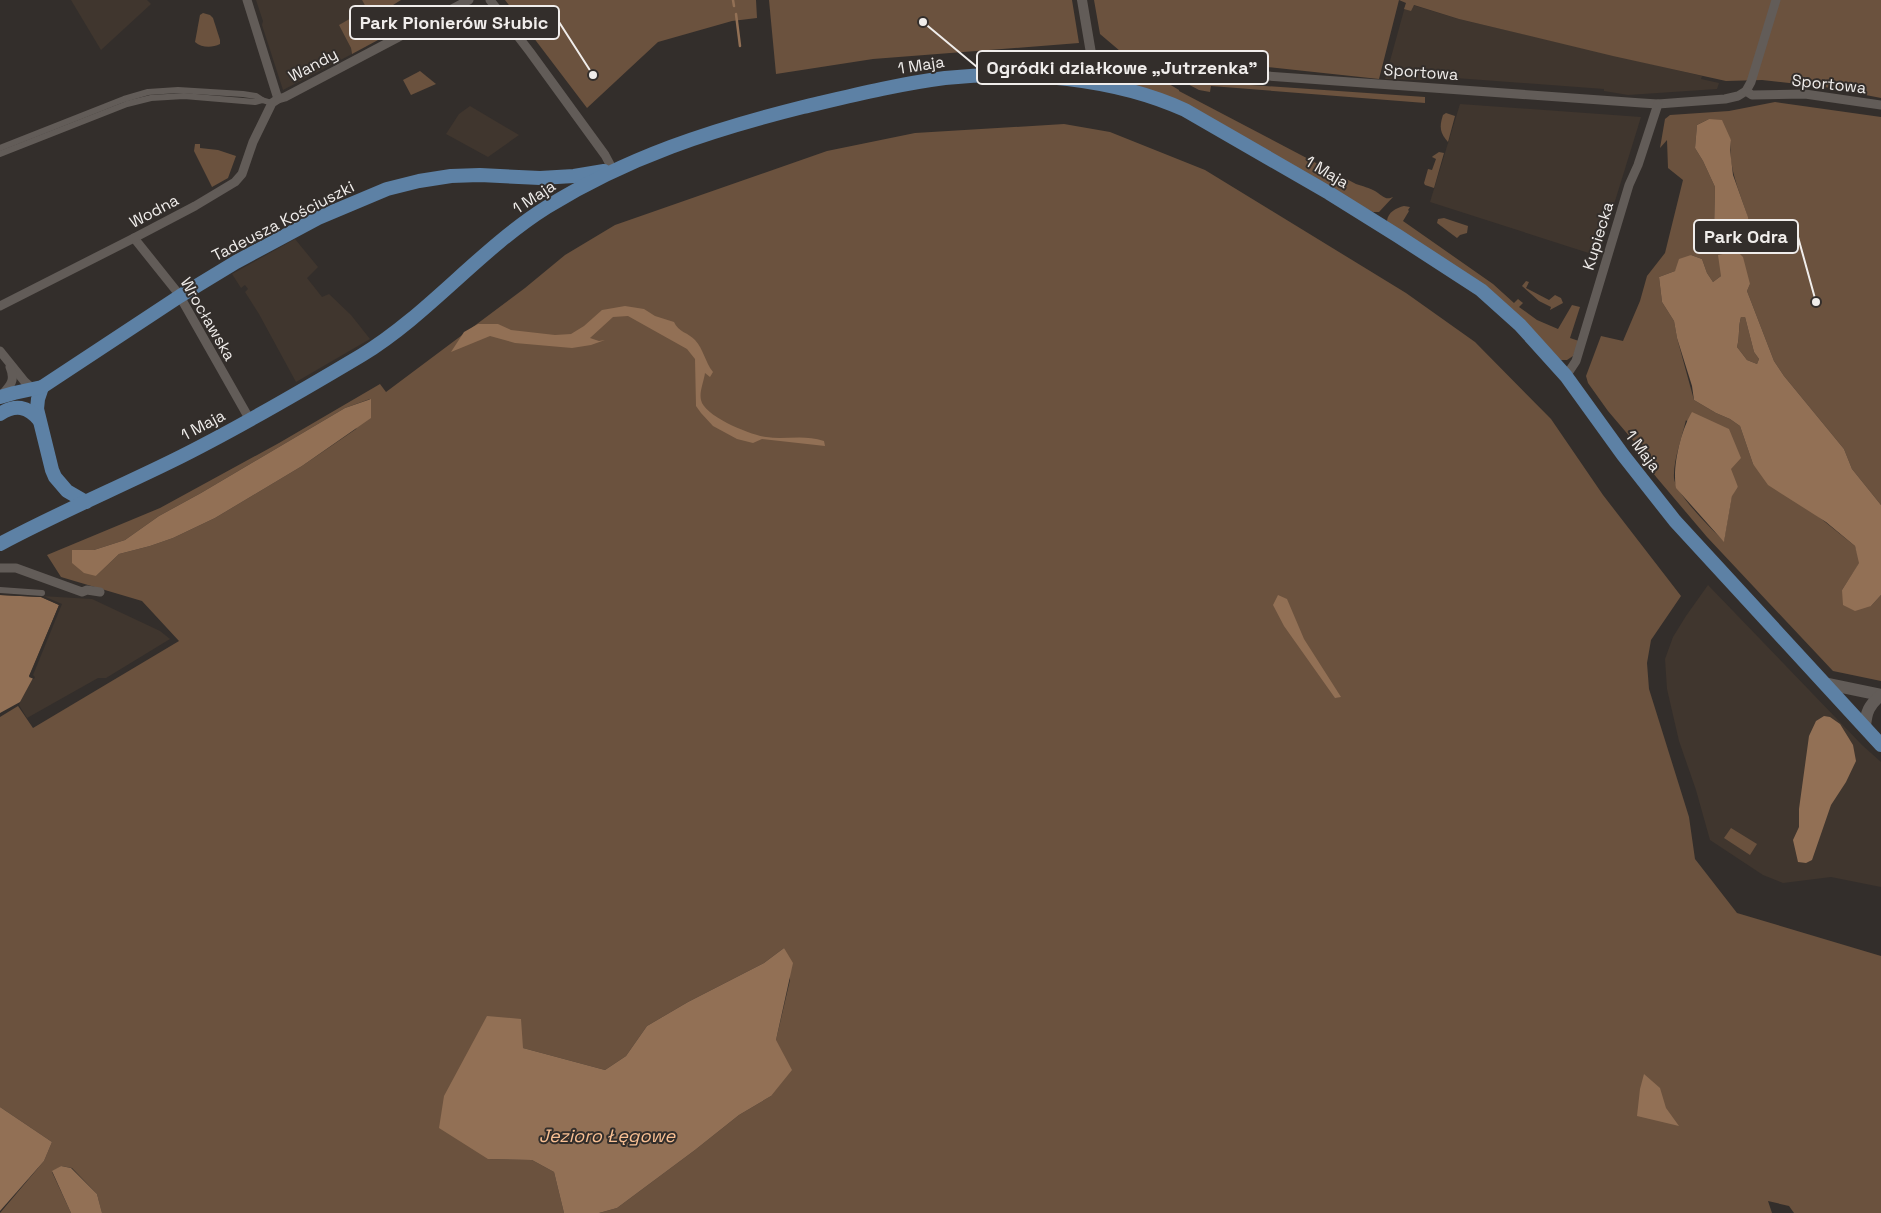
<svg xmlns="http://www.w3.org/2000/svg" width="1881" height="1213" font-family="'Space Grotesk',sans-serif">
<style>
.built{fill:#40362e}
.green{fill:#6b523e;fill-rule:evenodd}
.water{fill:#927055;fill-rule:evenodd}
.pier{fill:#332e2b}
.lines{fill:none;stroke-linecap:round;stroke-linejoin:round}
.stream{stroke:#927055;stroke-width:2.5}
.pedestrian{stroke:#625c58;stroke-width:6}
.minor{stroke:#625c58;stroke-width:9}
.tertiary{stroke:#625c58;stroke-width:10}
.secondary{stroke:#625c58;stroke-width:12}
.primary{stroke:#5d81a5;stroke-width:14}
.labels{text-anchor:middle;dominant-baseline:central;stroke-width:4;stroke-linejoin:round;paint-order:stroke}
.street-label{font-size:16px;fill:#f0edeb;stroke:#332e2b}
.water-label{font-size:18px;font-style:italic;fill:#fac194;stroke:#332e2b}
.leader{fill:none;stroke:#f0edeb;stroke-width:2}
.callout-dot{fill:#f0edeb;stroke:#332e2b;stroke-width:2}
.callout{fill:#332e2b;stroke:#f0edeb;stroke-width:2}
.callout-label{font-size:18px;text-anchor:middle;font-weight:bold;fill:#f0edeb}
</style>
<rect width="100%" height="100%" fill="#332e2b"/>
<g class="built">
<polygon points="71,0 147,0 151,4 101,50"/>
<polygon points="256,0 362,0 368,9 340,25 351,48 352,54 283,90 262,25 263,21"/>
<polygon points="1406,3 1459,19 1702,76 1701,79 1719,83 1717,89 1628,95 1604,91 1604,89 1442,77 1422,73 1422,80 1385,79"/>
<polygon points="1460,104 1641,117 1598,256 1430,202"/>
<polygon points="470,106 519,135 488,157 446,134 459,114"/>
<polygon points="295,239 318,267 307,278 322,297 329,294 351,315 370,339 296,382 259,314 245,292 248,289 245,285 241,288 232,274"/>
<polygon points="1708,585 1862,745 1881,762 1881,887 1831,877 1783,883 1763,875 1710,840 1696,790 1679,741 1667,689 1665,659 1673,637 1686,616"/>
<polygon points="41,596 92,599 160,631 170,639 106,678 98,678 27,718 19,705 30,676"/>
</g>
<g class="green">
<polygon points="362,0 401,0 393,5 404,26 352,54 351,48 339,25 367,9"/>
<polygon points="505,0 756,0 757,18 732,21 658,42 587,108"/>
<polygon points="769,0 1072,0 1079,43 873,59 776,74"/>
<polygon points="1094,0 1881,0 1881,98 1825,87 1762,80 1726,81 1613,56 1459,19 1414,5 1411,11 1404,9 1406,3 1399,0 1379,79 1120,51 1100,34"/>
<path d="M203,13L210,15L213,18L220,40V44C212,48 202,48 195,42L200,15Z"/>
<polygon points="420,71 436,84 411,95 403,80"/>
<path d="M1127,75L1162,78L1169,84L1179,90V91L1356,184C1362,186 1370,188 1375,191C1382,195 1385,201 1393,197L1379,212H1373L1125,83Z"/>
<polygon points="1180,80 1425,97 1425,103 1211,86 1210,92 1199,90"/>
<path d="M1775,102L1881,117V505L1852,469L1844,449L1784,376L1774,361L1747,291L1750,284L1721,276L1713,282L1707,273L1702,259L1691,255L1675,271L1659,277L1662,302L1674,321L1677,338L1694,400L1716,413L1730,419L1740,426L1753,464L1855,546L1860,562L1842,590L1871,606L1881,595V681L1833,671L1707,537L1657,478L1646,464L1642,451L1608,411L1588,383L1586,376L1601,336L1623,341L1640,301L1647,276L1665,253L1683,180L1668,168L1667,140L1660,148L1665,119L1670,115L1729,111ZM1709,119L1731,140C1727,170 1743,197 1750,225L1746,232L1714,230L1715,187L1703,161L1695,148L1697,125ZM1686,420L1738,487L1732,495L1724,541C1712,530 1675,493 1674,478C1673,461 1682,437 1686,420Z"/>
<path d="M1446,113L1455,116L1448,142C1440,133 1439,127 1443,115Z"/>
<path d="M1064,124L1110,132L1205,170L1406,293L1475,342L1551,419L1603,495L1681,596L1651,640L1647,663L1649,689L1689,817L1695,859L1737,913L1881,956V1213H1794L1789,1206L1768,1201L1772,1213H599L617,1208L695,1150L739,1115L771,1096L776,1040L790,980L784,948L764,963L688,1002L647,1026L626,1056L605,1070L523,1048L488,1159L532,1160L554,1172L564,1213H102L97,1194L72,1168L61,1166L52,1172L71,1213H0L44,1161L52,1142L0,1107V717L18,706L33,728L179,641L142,601L61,577L47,555L160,508L279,443L380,384L386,392L525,288L565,255L615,225L827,151L915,133ZM370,399L356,429L302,466L215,518L173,538L150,546L119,554L96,576L72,550H94L125,540L159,516L201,493L345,408Z"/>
<polygon points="195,144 200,144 200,148 218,150 236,156 228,178 212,187 194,151"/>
<polygon points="1439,152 1444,153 1434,188 1425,185 1424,183 1428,169 1432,170 1436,159 1432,157 1433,156"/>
<path d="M1404,206L1410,207L1408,210L1409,211L1403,221L1493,284L1514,303L1518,299L1523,303L1519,307L1537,320L1558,329L1572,305L1580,307L1570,338L1579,341L1573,356L1567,360H1561L1389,225L1387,221C1388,212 1396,208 1404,206Z"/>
<polygon points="1444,218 1468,226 1467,233 1460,235 1457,238 1437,223 1438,219"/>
<polygon points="1526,281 1529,282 1526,288 1549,300 1555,295 1561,298 1563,303 1550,310 1551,307 1539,301 1522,286"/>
<path d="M1741,317H1745L1754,352L1759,359L1757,364L1747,360L1737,347C1740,336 1738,328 1741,317Z"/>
<polygon points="1731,828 1757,844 1750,855 1724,838"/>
</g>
<g class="water">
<polygon points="1709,119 1722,120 1731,140 1730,150 1733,175 1748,217 1749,226 1746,232 1737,237 1717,239 1714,230 1715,187 1703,161 1695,148 1697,125"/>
<path d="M1737,251L1743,257L1750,284L1747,291L1774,361L1784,376L1844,449L1852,469L1881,505V595L1871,606L1855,611L1843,605L1842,590L1859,563L1855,546L1826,522L1768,485L1753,464L1740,426L1730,419L1716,413L1694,400L1692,386L1677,338L1674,321L1662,302L1659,277L1675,271L1679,259L1691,255L1702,259L1707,273L1713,282L1721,276L1718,255ZM1741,317H1745L1754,352L1759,359L1757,364L1747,360L1737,347C1740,336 1738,327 1741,317Z"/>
<path d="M625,306L644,309L655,316L674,322C678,332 689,333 695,340C704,350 705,362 713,372L710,377L705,373C704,381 699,392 701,400C704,416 750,435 766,437C786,440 803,434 824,441L825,446L762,439L753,443L737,439L713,426L701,413L696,406L695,359L687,349L628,316L613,317L590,338L599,341L605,340L591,345L572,348L515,343L490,336L451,352L464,332L478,324H498L511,330L555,335L571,334L584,326L602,310Z"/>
<polygon points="371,399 371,418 302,466 215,518 173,538 150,546 119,554 96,576 84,573 72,563 72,550 94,550 125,540 159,516 201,493 345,408"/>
<path d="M1692,412L1729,429L1741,458L1731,469L1738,487L1732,496L1724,542L1676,488C1672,467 1681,430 1692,412Z"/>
<polygon points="0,595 41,597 59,605 29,676 33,678 20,702 0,713"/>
<polygon points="1278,595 1287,599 1304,639 1341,697 1335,698 1284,626 1273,605"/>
<polygon points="1824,716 1830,717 1840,724 1853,745 1856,761 1846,782 1831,805 1812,860 1806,863 1798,862 1793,840 1799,827 1799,809 1809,736 1816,721"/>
<polygon points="784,948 793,963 776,1040 792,1070 771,1096 739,1115 695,1150 617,1208 599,1213 564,1213 554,1172 532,1160 488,1159 439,1128 444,1096 487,1016 521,1019 523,1048 605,1070 626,1056 647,1026 688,1002 764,963"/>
<polygon points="1644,1074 1660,1088 1666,1108 1679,1126 1637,1116 1640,1089"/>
<polygon points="0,1107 52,1142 44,1161 0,1211"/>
<polygon points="61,1166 71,1168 97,1194 102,1213 71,1213 52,1171"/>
</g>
<polygon class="pier" points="0,592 41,595 62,604 33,675 35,677 34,679 29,677 59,605 41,597 0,595"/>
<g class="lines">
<g class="stream">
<polyline points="733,0 734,6"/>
<polyline points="736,14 740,46"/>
</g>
<g class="pedestrian">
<polyline points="0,148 124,99 148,92 178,90 243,94 256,96 262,100"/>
<polyline points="0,154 127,104 151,98 184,96 255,102 262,100 272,103"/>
<polyline points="0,590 42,593"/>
</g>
<g class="minor">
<polyline points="247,0 278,99"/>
<polyline points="490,0 530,52 605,155 613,170"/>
<polyline points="1093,65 1105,62 1185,70 1642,103 1658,104 1725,99 1738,96 1746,91 1751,82 1776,0"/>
<polyline points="1746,91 1752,95 1805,94 1881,105"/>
<polyline points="134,238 178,293 250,420"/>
<polyline points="0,306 134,238 195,206 235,182 242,174 253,142 272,103 278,99 285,97 469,0"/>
<polyline points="0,351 25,382 33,389"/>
<polyline points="1566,376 1576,361 1629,185 1638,165 1658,104"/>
<path d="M0,397C10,386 16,381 10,367"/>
<polyline points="0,568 16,568 82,592 87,590 100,592"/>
</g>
<polyline class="tertiary" points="1082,0 1093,65 1091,82"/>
<g class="secondary">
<polyline points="1823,683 1881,695"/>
<path d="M1865,727C1866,712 1869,705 1881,695"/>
</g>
<g class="primary">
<polyline points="42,387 38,399 37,409 52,470 55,477 67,491 86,502"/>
<polyline points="0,397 14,393 42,387 180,296 236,262 318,218 387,189 419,181 451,176 480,175 540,178 574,176 604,171"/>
<path d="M0,414C15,404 28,406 39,420"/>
<path d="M0,544C56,514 115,489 172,461C237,429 300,392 362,355C429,314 480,249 547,207C628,157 711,130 803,107C850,96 898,84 945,78C1022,70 1115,78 1185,110L1329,193L1398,236L1481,290L1520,325L1566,376L1623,455L1675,521L1881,745"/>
</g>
</g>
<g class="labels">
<g class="street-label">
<text transform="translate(313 65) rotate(-28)">Wandy</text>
<text transform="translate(921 65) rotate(-9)">1 Maja</text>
<text transform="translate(1421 72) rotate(4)">Sportowa</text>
<text transform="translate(1829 84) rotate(6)">Sportowa</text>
<text transform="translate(1327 172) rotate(31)">1 Maja</text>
<text transform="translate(534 197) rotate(-33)">1 Maja</text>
<text transform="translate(154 211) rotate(-28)">Wodna</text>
<text transform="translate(283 221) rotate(-27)">Tadeusza Kościuszki</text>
<text transform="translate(1598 236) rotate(-73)">Kupiecka</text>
<text transform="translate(208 319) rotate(60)">Wrocławska</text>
<text transform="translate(203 425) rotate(-28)">1 Maja</text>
<text transform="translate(1643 451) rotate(53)">1 Maja</text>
</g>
<g class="water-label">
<text x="607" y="1135">Jezioro Łęgowe</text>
</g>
</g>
<path class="leader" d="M593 75L559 22M923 22L977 67M1816 302L1798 237"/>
<g class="callout-dot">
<circle cx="593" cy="75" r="5"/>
<circle cx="923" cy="22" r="5"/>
<circle cx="1816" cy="302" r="5"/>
</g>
<g class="callout">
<rect x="350" y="6" width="209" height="33" rx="5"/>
<rect x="977" y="51" width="291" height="33" rx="5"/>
<rect x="1694" y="220" width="104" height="33" rx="5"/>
</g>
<g class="callout-label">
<text x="454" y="29">Park Pionierów Słubic</text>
<text x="1122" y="74">Ogródki działkowe „Jutrzenka”</text>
<text x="1746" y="243">Park Odra</text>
</g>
</svg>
